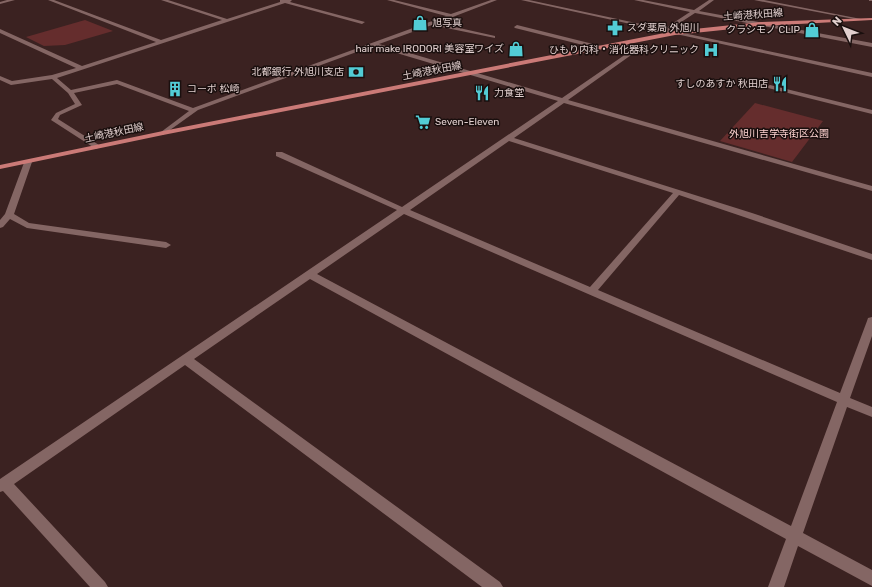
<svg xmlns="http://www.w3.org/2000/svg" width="872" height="587" font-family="Rubik,'Noto Sans JP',sans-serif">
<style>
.green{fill:#652d2d}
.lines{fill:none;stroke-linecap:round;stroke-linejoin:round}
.minor{fill:#846664;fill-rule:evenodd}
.major{fill:#cb7a77;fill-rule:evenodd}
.labels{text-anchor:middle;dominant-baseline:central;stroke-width:3;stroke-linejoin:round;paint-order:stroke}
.far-street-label{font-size:10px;fill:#e1cfce;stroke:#1a0f0e}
.far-poi-label{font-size:10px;fill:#e1cfce;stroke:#1a0f0e;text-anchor:start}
.far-park-label{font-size:10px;fill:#fed3d0;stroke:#1a0f0e}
</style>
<rect width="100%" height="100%" fill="#3b2221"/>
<g class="green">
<polygon points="85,20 113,31 65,45 44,46 26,37"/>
<polygon points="755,103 823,121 792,162 720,141"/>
</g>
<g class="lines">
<g class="minor">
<polygon points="7,0 15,0 0,4 0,2"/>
<path d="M48,0H54L161,40L222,20L161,0H168L227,19L280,2V0H292L290,2L365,22L362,24L285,3L57,78L71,90L117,80L193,108L446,16L387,0H394L451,14L491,0H497L437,23L495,36V38L432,25L379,44L562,98L629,52L620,43L625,42L634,51V53L568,100L872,186V191L564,103L514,138L752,213L872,254V260L679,195L598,290L840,393L867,321L868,318L872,317V336L850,398L872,407V417L847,407L803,533L872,570V586L798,546L784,587H768L786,539L310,279L194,359L500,582L503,587H482L185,365L14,484L105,582L108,587H90L3,491L0,492V479L397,210L276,156V152H282L402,207L558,101L373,46L198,110L163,135L159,133L161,132L189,111L117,84L74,93L82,105L60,115L58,119L99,145L100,147L96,149L51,120L56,113L75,104L68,93L52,79L11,85L0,80V76L12,81L52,75L76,68L0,33V29L82,66L156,42ZM509,141L673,193L590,287L410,210ZM404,214L837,402L791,526L317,274Z"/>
<polygon points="521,0 529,0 664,29 690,12 634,0 643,0 694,10 709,0 714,0 699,11 872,43 872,47 695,13 669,30 872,73 872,77"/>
<polygon points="754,0 764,0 861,19 859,20"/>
<rect x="869" y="0" width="3" height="1"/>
<polygon points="517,25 601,46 602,47 599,49 515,28 514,27"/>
<polygon points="770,85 872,110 872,114 768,88 768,86"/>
<polygon points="25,160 31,160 32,162 14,214 29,223 166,242 171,245 166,248 27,228 10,219 3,227 0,228 0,220 5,214"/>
</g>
<polygon class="major" points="872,18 872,20 761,26 675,35 163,135 0,169 0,165 163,131 675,31 761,22"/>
</g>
<defs>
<g id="shop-bare" transform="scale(1.2)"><path d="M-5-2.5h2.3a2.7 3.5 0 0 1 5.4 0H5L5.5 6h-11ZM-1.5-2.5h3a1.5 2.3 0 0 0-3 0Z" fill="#52ccd5" stroke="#1a0f0e" stroke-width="2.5" paint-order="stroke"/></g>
<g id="pharmacy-bare" transform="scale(1.2)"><path d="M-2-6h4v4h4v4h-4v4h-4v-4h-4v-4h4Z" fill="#52ccd5" stroke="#1a0f0e" stroke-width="2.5" paint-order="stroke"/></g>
<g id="hospital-bare" transform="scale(1.2)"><path d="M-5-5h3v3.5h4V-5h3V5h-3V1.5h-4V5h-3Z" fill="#52ccd5" stroke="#1a0f0e" stroke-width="2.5" paint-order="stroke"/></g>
<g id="bank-bare" transform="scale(1.2)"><path d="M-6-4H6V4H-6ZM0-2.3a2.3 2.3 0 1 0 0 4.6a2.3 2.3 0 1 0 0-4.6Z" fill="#52ccd5" stroke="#1a0f0e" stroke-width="2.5" paint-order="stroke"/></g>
<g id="restaurant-bare" transform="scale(1.2)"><path d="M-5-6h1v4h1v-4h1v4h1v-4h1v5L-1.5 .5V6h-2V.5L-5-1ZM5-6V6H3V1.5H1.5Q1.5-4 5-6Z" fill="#52ccd5" stroke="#1a0f0e" stroke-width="2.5" paint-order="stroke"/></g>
<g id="building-bare" transform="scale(1.2)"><path d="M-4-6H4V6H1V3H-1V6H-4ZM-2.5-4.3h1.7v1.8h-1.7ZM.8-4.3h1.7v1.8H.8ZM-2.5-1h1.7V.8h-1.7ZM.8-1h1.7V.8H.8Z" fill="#52ccd5" stroke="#1a0f0e" stroke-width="2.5" paint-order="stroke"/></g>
<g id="supermarket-bare" transform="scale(1.2)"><path d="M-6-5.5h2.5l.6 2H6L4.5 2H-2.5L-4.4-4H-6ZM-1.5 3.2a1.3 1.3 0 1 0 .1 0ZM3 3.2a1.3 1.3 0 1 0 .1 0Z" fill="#52ccd5" stroke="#1a0f0e" stroke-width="2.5" paint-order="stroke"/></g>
</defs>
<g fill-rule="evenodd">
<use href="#shop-bare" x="420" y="23"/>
<use href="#pharmacy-bare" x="615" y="28"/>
<use href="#shop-bare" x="812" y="30"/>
<use href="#shop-bare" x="516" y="49"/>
<use href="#hospital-bare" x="711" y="50"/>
<use href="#bank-bare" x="356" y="72"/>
<use href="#restaurant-bare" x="780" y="84"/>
<use href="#building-bare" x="175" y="89"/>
<use href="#restaurant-bare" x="482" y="93"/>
<use href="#supermarket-bare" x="423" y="122"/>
</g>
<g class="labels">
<g class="far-street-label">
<text transform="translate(753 15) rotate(-4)">土崎港秋田線</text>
<text transform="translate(432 71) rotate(-11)">土崎港秋田線</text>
<text transform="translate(114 133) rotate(-12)">土崎港秋田線</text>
</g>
<g class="far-poi-label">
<text x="432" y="23">旭写真</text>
<text x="627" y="28">スダ薬局 外旭川</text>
<text x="800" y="30" text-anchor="end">クラシモノ CLIP</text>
<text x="504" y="49" text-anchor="end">hair make IRODORI 美容室ワイズ</text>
<text x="699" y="50" text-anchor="end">ひもり内科・消化器科クリニック</text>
<text x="344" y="72" text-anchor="end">北都銀行 外旭川支店</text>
<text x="768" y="84" text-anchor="end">すしのあすか 秋田店</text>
<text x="187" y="89">コーポ 松崎</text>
<text x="494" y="93">力食堂</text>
<text x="435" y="122">Seven-Eleven</text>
</g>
<g class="far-park-label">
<text x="779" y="134">外旭川吉学寺街区公園</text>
</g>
</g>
<g transform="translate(844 28) rotate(313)" stroke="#1a0f0e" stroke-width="3" paint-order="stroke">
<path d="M0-3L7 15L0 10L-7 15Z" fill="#e1cfce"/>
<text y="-6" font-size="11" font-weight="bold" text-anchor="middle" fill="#e1cfce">N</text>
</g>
</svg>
